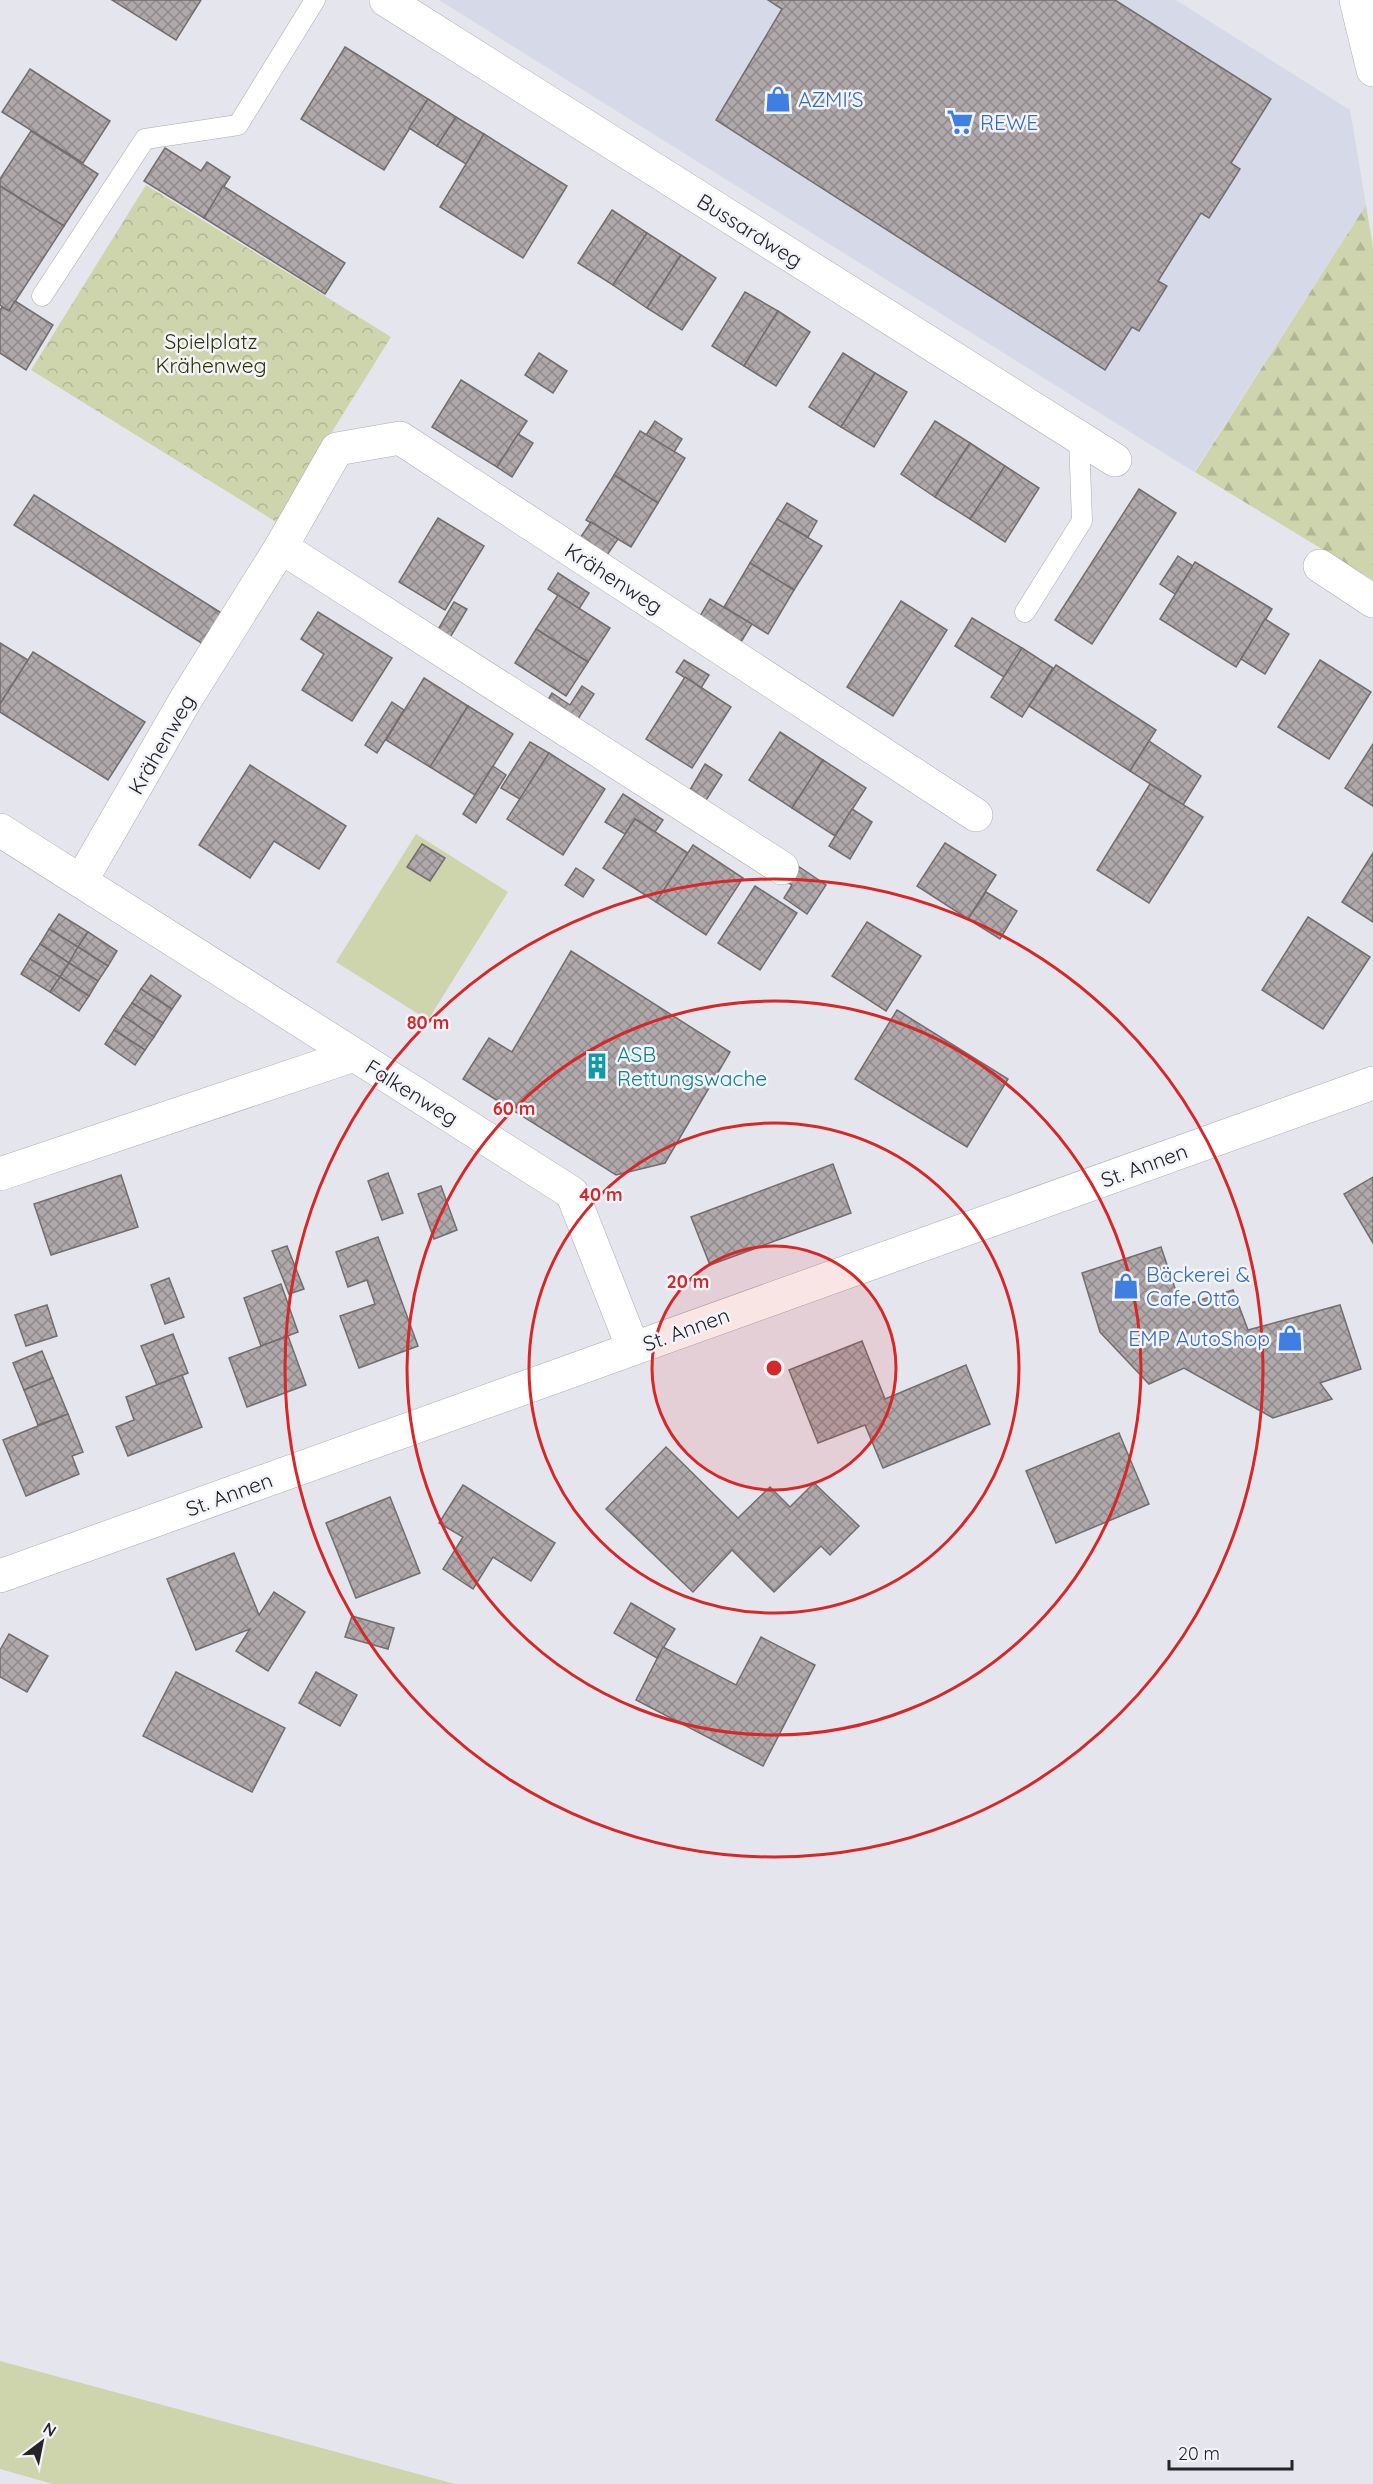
<svg xmlns="http://www.w3.org/2000/svg" width="1373" height="2484" font-family="Quicksand,sans-serif">
<style>
.built{fill:#d6d9e7}
.grass{fill:#ced4ac}
.forest{fill:url(#forest-firs)}
.park{fill:url(#park-crowns)}
.building{fill:url(#building-cross-hatch);stroke:#736d6e;stroke-width:1.5}
.lines{fill:none;stroke-linecap:round;stroke-linejoin:round}
.lane-casing{stroke:#aaabb1;stroke-width:21}
.street-casing{stroke:#aaabb1;stroke-width:34}
.secondary-casing{stroke:#aaabb1;stroke-width:34}
.lane{stroke:#fff;stroke-width:20}
.street{stroke:#fff;stroke-width:33}
.secondary{stroke:#fff;stroke-width:33}
.ring{fill:none;stroke:#d62828;stroke-width:3}
.labels{text-anchor:middle;dominant-baseline:central;stroke-width:5;stroke-linejoin:round;paint-order:stroke}
.shop-label{font-size:21px;fill:#366cbe;stroke:#f2f4fa;text-anchor:start}
.street-label{font-size:21px;fill:#252528;stroke:#f2f4fa}
.park-label{font-size:21px;fill:#323600;stroke:#f2f4fa}
.culture-label{font-size:21px;fill:#0d838f;stroke:#f2f4fa;text-anchor:start}
.centre{fill:#d62828;stroke:#f2f4fa;stroke-width:3}
.ring-label{font-size:18px;text-anchor:middle;font-weight:bold;fill:#d62828;stroke:#f2f4fa;stroke-width:5;stroke-linejoin:round;paint-order:stroke}
</style>
<defs>
<pattern id="forest-firs" width="22" height="20" patternUnits="userSpaceOnUse" patternTransform="scale(1.5)"><rect width="22" height="20" fill="#ced4ac"/><path d="M5 1l3.5 6h-7zM16 11l3.5 6h-7z" fill="#b1b694"/></pattern>
<pattern id="park-crowns" width="20" height="18" patternUnits="userSpaceOnUse" patternTransform="scale(1.5)"><rect width="20" height="18" fill="#ced4ac"/><path d="M2 6a3 3 0 1 1 6 0M12 15a3 3 0 1 1 6 0" fill="none" stroke="#b1b694"/></pattern>
<pattern id="building-cross-hatch" width="8" height="8" patternUnits="userSpaceOnUse" patternTransform="scale(1.5)"><rect width="8" height="8" fill="#b0a9ab"/><path d="M0 0l8 8M0 8l8-8" fill="none" stroke="#8f898b"/></pattern>
</defs>
<rect width="100%" height="100%" fill="#e5e6ed"/>
<polygon class="built" points="439,0 1176,0 1350,110 1366,205 1194,472"/>
<g class="grass">
<polygon points="416,834 508,892 428,1020 336,962"/>
<polygon points="0,2361 455,2484 53,2484 0,2469"/>
</g>
<polygon class="forest" points="1366,205 1373,248 1373,580 1195,472"/>
<polygon class="park" points="146,185 391,337 276,522 31,370"/>
<g class="building">
<polygon points="112,0 201,0 176,40"/>
<polygon points="768,0 1115,0 1271,99 1231,163 1240,169 1209,218 1201,213 1158,281 1167,286 1139,331 1132,327 1105,370 716,120 782,9"/>
<polygon points="345,47 428,99 384,170 301,119"/>
<polygon points="30,69 110,121 83,163 2,112"/>
<polygon points="428,99 456,117 437,146 409,128"/>
<polygon points="456,117 484,134 466,164 437,146"/>
<polygon points="31,131 98,174 64,226 0,186 0,179"/>
<polygon points="484,134 567,186 523,258 440,207"/>
<polygon points="165,148 201,171 207,162 230,177 204,218 144,181"/>
<polygon points="0,186 64,226 9,311 0,305"/>
<polygon points="223,186 345,263 325,294 204,218"/>
<polygon points="612,210 647,233 613,285 578,263"/>
<polygon points="647,233 681,255 647,308 613,285"/>
<polygon points="681,255 716,278 682,330 647,308"/>
<polygon points="745,292 778,311 744,366 712,346"/>
<polygon points="15,301 53,325 26,370 0,353 0,310 2,307 9,311"/>
<polygon points="778,311 810,332 776,386 744,366"/>
<polygon points="539,353 567,371 553,393 525,375"/>
<polygon points="843,353 875,373 841,427 809,407"/>
<polygon points="875,373 907,392 874,447 841,427"/>
<polygon points="461,380 527,421 497,467 432,427"/>
<polygon points="655,421 682,439 674,452 646,435"/>
<polygon points="935,421 970,443 935,497 901,474"/>
<polygon points="640,431 685,458 658,503 614,475"/>
<polygon points="518,434 533,443 512,477 497,467"/>
<polygon points="970,443 1005,466 970,519 935,497"/>
<polygon points="1005,466 1039,488 1005,542 970,519"/>
<polygon points="614,475 658,503 631,547 586,520"/>
<polygon points="1139,489 1176,513 1092,644 1055,620"/>
<polygon points="34,495 223,614 203,644 14,525"/>
<polygon points="787,503 817,521 808,537 777,519"/>
<polygon points="438,518 484,546 445,610 399,582"/>
<polygon points="777,519 822,546 794,590 750,563"/>
<polygon points="591,522 618,539 607,555 580,538"/>
<polygon points="1178,556 1193,566 1175,594 1160,584"/>
<polygon points="1195,562 1272,609 1236,667 1160,619"/>
<polygon points="750,563 794,590 768,634 724,607"/>
<polygon points="558,573 589,593 579,609 548,589"/>
<polygon points="558,595 610,628 588,662 536,629"/>
<polygon points="710,599 752,624 741,642 700,616"/>
<polygon points="901,601 947,630 893,716 847,687"/>
<polygon points="454,602 467,609 448,641 436,633"/>
<polygon points="318,612 392,658 352,721 302,690 324,654 301,639"/>
<polygon points="972,618 1022,648 1004,677 955,646"/>
<polygon points="1265,619 1289,634 1265,674 1241,659"/>
<polygon points="536,629 588,662 566,696 515,663"/>
<polygon points="0,643 28,660 0,704"/>
<polygon points="1022,648 1053,668 1022,717 991,697"/>
<polygon points="33,652 145,722 108,780 0,712 0,704"/>
<polygon points="684,660 709,675 701,688 676,672"/>
<polygon points="1320,660 1371,692 1329,759 1278,727"/>
<polygon points="1056,665 1156,730 1130,771 1029,706"/>
<polygon points="685,677 731,707 692,768 646,739"/>
<polygon points="424,678 468,706 430,767 386,740"/>
<polygon points="582,686 594,694 576,722 546,703 552,693 570,705"/>
<polygon points="392,702 404,710 377,753 365,745"/>
<polygon points="468,706 513,734 475,795 430,767"/>
<polygon points="780,732 823,760 792,808 749,780"/>
<polygon points="1149,741 1201,776 1183,805 1130,771"/>
<polygon points="530,742 549,753 520,799 501,788"/>
<polygon points="1373,744 1373,806 1345,788"/>
<polygon points="549,753 605,789 563,855 507,819"/>
<polygon points="823,760 866,788 835,836 792,808"/>
<polygon points="705,764 722,775 703,805 687,795"/>
<polygon points="250,765 346,826 319,869 274,841 250,878 199,845"/>
<polygon points="493,766 506,775 476,823 463,814"/>
<polygon points="1150,784 1203,817 1149,903 1097,870"/>
<polygon points="623,794 663,820 655,832 635,819 625,834 605,822"/>
<polygon points="852,809 872,822 850,859 829,846"/>
<polygon points="635,819 688,853 656,902 603,868"/>
<polygon points="945,843 996,875 968,919 917,886"/>
<polygon points="422,844 445,858 430,881 407,867"/>
<polygon points="693,845 743,878 706,935 656,902"/>
<polygon points="1373,853 1373,922 1342,902"/>
<polygon points="798,866 826,885 807,914 784,898 792,885 787,882"/>
<polygon points="576,868 594,880 583,897 565,885"/>
<polygon points="755,886 797,913 760,970 718,943"/>
<polygon points="986,892 1017,911 1000,939 968,919"/>
<polygon points="59,914 88,932 78,947 49,929"/>
<polygon points="1308,917 1370,957 1323,1029 1262,990"/>
<polygon points="867,922 921,956 886,1011 832,976"/>
<polygon points="49,929 78,947 69,963 40,944"/>
<polygon points="88,932 117,951 108,966 78,947"/>
<polygon points="40,944 69,963 60,977 30,959"/>
<polygon points="78,947 108,966 98,981 69,963"/>
<polygon points="571,951 730,1052 665,1163 616,1175 463,1079 489,1038 512,1052"/>
<polygon points="30,959 60,977 50,992 21,974"/>
<polygon points="69,963 98,981 89,996 60,977"/>
<polygon points="151,975 181,996 172,1009 141,989"/>
<polygon points="60,977 89,996 79,1011 50,992"/>
<polygon points="141,989 172,1009 163,1023 132,1003"/>
<polygon points="132,1003 163,1023 154,1037 123,1016"/>
<polygon points="897,1010 1008,1079 967,1147 855,1079"/>
<polygon points="123,1016 154,1037 145,1050 114,1030"/>
<polygon points="114,1030 145,1050 135,1065 105,1044"/>
<polygon points="833,1164 851,1213 710,1265 691,1217"/>
<polygon points="388,1173 403,1213 382,1220 368,1181"/>
<polygon points="121,1175 138,1227 51,1255 34,1204"/>
<polygon points="1373,1177 1373,1243 1344,1194"/>
<polygon points="441,1186 457,1230 434,1239 418,1194"/>
<polygon points="378,1237 418,1346 359,1368 340,1316 375,1304 367,1280 348,1287 336,1252"/>
<polygon points="287,1246 304,1289 289,1294 272,1251"/>
<polygon points="1161,1247 1181,1306 1233,1290 1248,1330 1340,1305 1361,1369 1320,1383 1332,1399 1273,1418 1184,1368 1149,1384 1100,1332 1082,1273"/>
<polygon points="169,1278 184,1317 165,1324 151,1285"/>
<polygon points="281,1284 298,1332 261,1346 244,1298"/>
<polygon points="47,1305 57,1336 26,1346 15,1315"/>
<polygon points="173,1334 188,1373 157,1385 141,1346"/>
<polygon points="288,1336 306,1385 247,1407 229,1358"/>
<polygon points="862,1341 885,1399 966,1365 990,1424 883,1468 865,1425 818,1443 789,1370"/>
<polygon points="42,1351 53,1378 24,1390 13,1363"/>
<polygon points="182,1375 202,1427 128,1456 116,1427 134,1420 126,1397"/>
<polygon points="53,1378 68,1414 38,1425 24,1390"/>
<polygon points="68,1414 83,1452 72,1456 79,1474 26,1496 3,1440"/>
<polygon points="1119,1433 1149,1504 1056,1543 1026,1471"/>
<polygon points="666,1447 738,1518 770,1487 790,1507 814,1483 859,1526 830,1555 821,1546 774,1592 732,1550 693,1592 606,1509"/>
<polygon points="463,1485 555,1543 531,1581 493,1557 473,1589 443,1569 463,1537 439,1523"/>
<polygon points="390,1497 420,1573 356,1598 326,1523"/>
<polygon points="234,1553 259,1615 274,1592 305,1612 268,1671 236,1651 250,1629 196,1650 167,1579"/>
<polygon points="631,1603 675,1629 657,1658 614,1633"/>
<polygon points="352,1616 394,1628 388,1649 345,1637"/>
<polygon points="9,1634 48,1656 27,1692 0,1677 0,1650"/>
<polygon points="761,1637 815,1665 763,1766 636,1700 663,1647 736,1685"/>
<polygon points="176,1672 285,1728 252,1792 143,1736"/>
<polygon points="316,1672 357,1695 340,1726 299,1703"/>
</g>
<g class="lines">
<g class="lane-casing">
<g id="lane">
<polyline points="42,296 145,139 238,125 315,0"/>
<polyline points="1025,612 1082,521 1079,437"/>
</g>
</g>
<g class="street-casing">
<g id="street">
<polyline points="386,0 1115,460"/>
<polyline points="1356,0 1373,70"/>
<polyline points="281,547 782,868"/>
<polyline points="1320,566 1373,601"/>
<polyline points="0,830 572,1193 633,1348"/>
<polyline points="81,881 186,699 281,547 337,449 400,438 976,815"/>
<polyline points="0,1174 354,1055"/>
</g>
</g>
<g class="secondary-casing">
<polyline id="secondary" points="0,1576 1373,1083"/>
</g>
<use href="#lane" class="lane"/>
<use href="#street" class="street"/>
<use href="#secondary" class="secondary"/>
</g>
<circle cx="774" cy="1368" r="122" fill="#d62828" fill-opacity=".12"/>
<g class="ring">
<circle cx="774" cy="1368" r="122"/>
<circle cx="774" cy="1368" r="245"/>
<circle cx="774" cy="1368" r="367"/>
<circle cx="774" cy="1368" r="489"/>
</g>
<defs>
<g id="shop-bare" transform="scale(2.07)"><path d="M-5-2.5h2.3a2.7 3.5 0 0 1 5.4 0H5L5.5 6h-11ZM-1.5-2.5h3a1.5 2.3 0 0 0-3 0Z" fill="#3f7fe0" stroke="#f2f4fa" stroke-width="2.5" paint-order="stroke"/></g>
<g id="supermarket-bare" transform="scale(2.07)"><path d="M-6-5.5h2.5l.6 2H6L4.5 2H-2.5L-4.4-4H-6ZM-1.5 3.2a1.3 1.3 0 1 0 .1 0ZM3 3.2a1.3 1.3 0 1 0 .1 0Z" fill="#3f7fe0" stroke="#f2f4fa" stroke-width="2.5" paint-order="stroke"/></g>
<g id="building-bare" transform="scale(2.07)"><path d="M-4-6H4V6H1V3H-1V6H-4ZM-2.5-4.3h1.7v1.8h-1.7ZM.8-4.3h1.7v1.8H.8ZM-2.5-1h1.7V.8h-1.7ZM.8-1h1.7V.8H.8Z" fill="#0f9aa8" stroke="#f2f4fa" stroke-width="2.5" paint-order="stroke"/></g>
</defs>
<g fill-rule="evenodd">
<use href="#shop-bare" x="778" y="99"/>
<use href="#supermarket-bare" x="960" y="122"/>
<use href="#building-bare" x="597" y="1066"/>
<use href="#shop-bare" x="1126" y="1286"/>
<use href="#shop-bare" x="1290" y="1338"/>
</g>
<g class="labels">
<g class="shop-label">
<text x="798" y="99">AZMI'S</text>
<text x="980" y="122">REWE</text>
<text x="1146" y="1274">Bäckerei &amp;<tspan x="1146" dy="24">Cafe Otto</tspan></text>
<text x="1270" y="1338" text-anchor="end">EMP AutoShop</text>
</g>
<g class="street-label">
<text transform="translate(750 230) rotate(32)">Bussardweg</text>
<text transform="translate(614 578) rotate(33)">Krähenweg</text>
<text transform="translate(161 744) rotate(-60)">Krähenweg</text>
<text transform="translate(412 1092) rotate(32)">Falkenweg</text>
<text transform="translate(1144 1165) rotate(-20)">St. Annen</text>
<text transform="translate(686 1329) rotate(-20)">St. Annen</text>
<text transform="translate(229 1494) rotate(-20)">St. Annen</text>
</g>
<g class="park-label">
<text x="211" y="341">Spielplatz<tspan x="211" dy="24">Krähenweg</tspan></text>
</g>
<g class="culture-label">
<text x="617" y="1054">ASB<tspan x="617" dy="24">Rettungswache</tspan></text>
</g>
</g>
<circle cx="774" cy="1368" r="9" class="centre"/>
<g class="ring-label">
<text x="428" y="1029">80 m</text>
<text x="514" y="1115">60 m</text>
<text x="601" y="1201">40 m</text>
<text x="688" y="1288">20 m</text>
</g>
<g transform="translate(42 2442) rotate(32)" stroke="#f2f4fa" stroke-width="4.5" paint-order="stroke">
<path d="M0-4.5L10 22L0 15L-10 22Z" fill="#252528"/>
<text y="-9" font-size="16" font-weight="bold" text-anchor="middle" fill="#252528">N</text>
</g>
<path d="M1169 2460v9h123v-9" fill="none" stroke="#252528" stroke-width="3"/>
<text x="1178" y="2460" font-size="18" fill="#252528" stroke="#f2f4fa" stroke-width="4.5" paint-order="stroke">20 m</text>
</svg>
